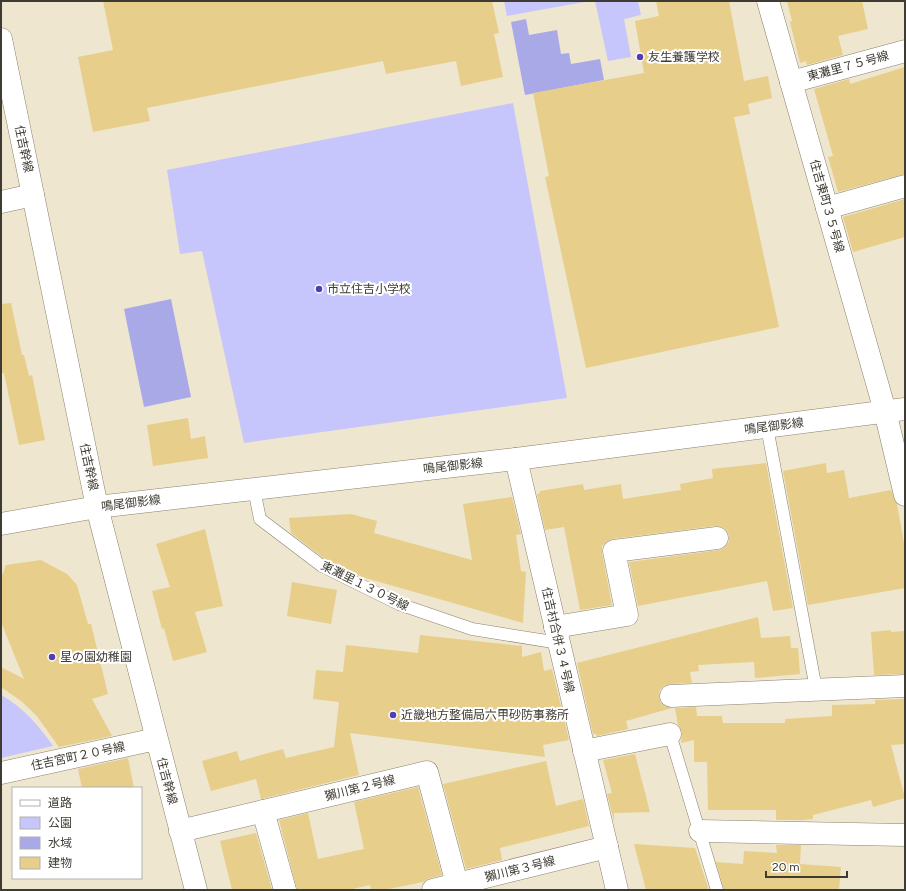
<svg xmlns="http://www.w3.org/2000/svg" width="906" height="891" font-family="Figtree,'Noto Sans JP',sans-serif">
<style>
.green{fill:#c6c6fc}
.water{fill:#aaa9e8}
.building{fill:#e7ce8a}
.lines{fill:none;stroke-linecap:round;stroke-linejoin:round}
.service-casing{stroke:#8a826d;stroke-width:13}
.minor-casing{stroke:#8a826d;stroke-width:23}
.tertiary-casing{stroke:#8a826d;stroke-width:23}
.service{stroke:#fff;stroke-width:12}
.minor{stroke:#fff;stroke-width:22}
.tertiary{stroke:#fff;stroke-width:22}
.poi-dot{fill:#513db4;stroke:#fff;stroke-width:1.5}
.labels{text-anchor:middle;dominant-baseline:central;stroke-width:4;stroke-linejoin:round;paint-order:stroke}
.poi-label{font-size:12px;fill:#3e3b32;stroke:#fff;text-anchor:start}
.street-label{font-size:12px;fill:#3e3b32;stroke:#fff}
</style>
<rect width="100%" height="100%" fill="#eee6cf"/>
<g class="green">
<polygon points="504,1 590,1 507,16"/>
<polygon points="595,1 638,1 641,15 624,19 631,57 608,61"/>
<polygon points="513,103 567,398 244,443 202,251 180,254 167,170"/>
<path d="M1,695C23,707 39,726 53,746L1,758Z"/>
</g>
<g class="water">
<polygon points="526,19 529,35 557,30 561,54 569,53 571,64 600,59 604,80 525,95 511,22"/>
<polygon points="171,299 191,397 144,407 124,309"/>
</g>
<g class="building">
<polygon points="103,1 492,1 499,33 494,34 503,77 461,86 456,61 386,74 383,61 147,108 150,121 93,132 78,57 113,50"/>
<polygon points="656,1 729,1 744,81 768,76 772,98 748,104 750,114 734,117 779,327 586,368 545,177 549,176 533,93 644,73 635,21 659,16"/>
<polygon points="787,1 862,1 868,29 838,36 843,55 807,65 806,61 800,63 790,22 792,21"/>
<polygon points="905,67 905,174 838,192 828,157 833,156 814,89 849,79 850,84"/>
<polygon points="905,199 905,237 853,252 843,217"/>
<polygon points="11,303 22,355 24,355 29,376 32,375 45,440 19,445 4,373 1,373 1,304"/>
<polygon points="188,418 191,439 205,436 208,458 153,466 147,425"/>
<polygon points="766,463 793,608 773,611 767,581 638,606 629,562 719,550 724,548 729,542 729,536 727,531 722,527 715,526 612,539 607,541 602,546 602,553 612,605 580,610 564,527 545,530 537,494 540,493 540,491 583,484 584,490 621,484 623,499 681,490 680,484 713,478 712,469"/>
<polygon points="826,463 827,473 844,470 849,498 891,490 897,504 905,549 905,588 808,605 783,471"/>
<polygon points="512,497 521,534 516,535 521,571 526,572 523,623 362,577 326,560 291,533 289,518 351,514 377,521 374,533 472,560 463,504"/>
<polygon points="205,529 223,606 195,612 207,652 173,661 164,628 162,629 152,591 170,587 156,544"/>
<polygon points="41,560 67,574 77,585 88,624 91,624 108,694 92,699 112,736 59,747 36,715 21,701 1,687 1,667 24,679 1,622 1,578 6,565"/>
<polygon points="292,582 337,590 331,624 287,616"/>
<polygon points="758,617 761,638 790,636 791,648 798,648 800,674 755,678 754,662 698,665 699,671 690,672 692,683 670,684 664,686 660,690 659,697 661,703 666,707 672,708 626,721 628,729 597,736 596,734 593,734 577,663"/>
<polygon points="891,630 891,632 905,631 905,674 874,675 871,632"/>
<polygon points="420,635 522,646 522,657 541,652 544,671 552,669 569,740 543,745 545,757 350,733 359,775 261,799 256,779 211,791 202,761 237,751 240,761 283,749 286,758 334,747 339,702 313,699 316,670 343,672 346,645 418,653"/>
<polygon points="905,699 905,744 891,745 905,798 873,807 871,800 813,815 813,819 802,820 776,820 776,810 708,810 707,762 694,762 694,740 681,743 682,732 678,725 675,708 696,707 697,716 722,716 723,723 785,723 785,719 832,716 832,705 875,704 875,700"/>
<polygon points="635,754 650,812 614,813 614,821 607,794 612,793 603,760"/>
<polygon points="128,758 134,788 82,788 78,769"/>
<polygon points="546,761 556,806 583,799 589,826 500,848 502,860 466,869 443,784"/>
<polygon points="418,787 442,875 430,878 423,882 384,890 371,890 370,885 348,890 297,890 279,820 308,813 318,859 364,849 354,802"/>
<polygon points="256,833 272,890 232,890 220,841"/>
<polygon points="634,844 695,848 709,890 646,890"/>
<polygon points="776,845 801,845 800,864 841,867 839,890 724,890 716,862 743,864 744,851 777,853"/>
</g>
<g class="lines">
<g class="service-casing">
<g id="service">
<polyline points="767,427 816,689"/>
<polyline points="254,489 260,519 322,566 399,604 472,629 559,643"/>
<polyline points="670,734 717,890"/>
</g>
</g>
<g class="minor-casing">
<g id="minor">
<polyline points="768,1 885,411 905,495"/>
<polyline points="791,82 905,51"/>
<polyline points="1,202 33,195"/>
<polyline points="827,208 905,186"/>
<polyline points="516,459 617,890"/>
<polyline points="555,627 627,615 614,551 717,538"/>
<polyline points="671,696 905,686"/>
<polyline points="584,751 670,734"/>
<polyline points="1,773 156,739"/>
<polyline points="263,811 285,890"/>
<polyline points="180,831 427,772 457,884"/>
<polyline points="700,831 905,835"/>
<polyline points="433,890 607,847"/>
</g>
</g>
<g class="tertiary-casing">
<g id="tertiary">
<polyline points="1,39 97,507 196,890"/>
<polyline points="1,524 97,507 516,459 905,409"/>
</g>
</g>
<use href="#service" class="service"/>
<use href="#minor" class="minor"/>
<use href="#tertiary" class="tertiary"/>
</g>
<g class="poi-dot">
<circle cx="640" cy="57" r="4"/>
<circle cx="319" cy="289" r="4"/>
<circle cx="52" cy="657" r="4"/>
<circle cx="393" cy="715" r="4"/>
</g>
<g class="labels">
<g class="poi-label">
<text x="648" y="57">友生養護学校</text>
<text x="327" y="289">市立住吉小学校</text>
<text x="60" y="657">星の園幼稚園</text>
<text x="401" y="715">近畿地方整備局六甲砂防事務所</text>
</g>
<g class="street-label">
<text transform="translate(848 66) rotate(-15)">東灘里７５号線</text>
<text transform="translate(24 149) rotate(78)">住吉幹線</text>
<text transform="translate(827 206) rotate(74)">住吉東町３５号線</text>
<text transform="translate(774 426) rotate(-7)">鳴尾御影線</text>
<text transform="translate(453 466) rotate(-6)">鳴尾御影線</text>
<text transform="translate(89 467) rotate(78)">住吉幹線</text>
<text transform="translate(131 503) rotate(-7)">鳴尾御影線</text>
<text transform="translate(365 586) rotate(26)">東灘里１３０号線</text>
<text transform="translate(558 640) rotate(77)">住吉村合併３４号線</text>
<text transform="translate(78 756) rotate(-12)">住吉宮町２０号線</text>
<text transform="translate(167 781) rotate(75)">住吉幹線</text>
<text transform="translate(360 788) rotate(-14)">獺川第２号線</text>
<text transform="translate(520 869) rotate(-14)">獺川第３号線</text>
</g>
</g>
<rect width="906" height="891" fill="none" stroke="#3e3b32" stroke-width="4"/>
<rect x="12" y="787" width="130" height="92" fill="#ffffff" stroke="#b2b1ad"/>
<rect x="20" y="800" width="20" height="6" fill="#ffffff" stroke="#b2b1ad"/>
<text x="48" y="807" font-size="12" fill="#3e3b32">道路</text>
<rect x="20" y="817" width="20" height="12" fill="#c6c6fc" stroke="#b2b1ad"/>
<text x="48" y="827" font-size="12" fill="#3e3b32">公園</text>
<rect x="20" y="837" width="20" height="12" fill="#aaa9e8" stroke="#b2b1ad"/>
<text x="48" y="847" font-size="12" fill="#3e3b32">水域</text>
<rect x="20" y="857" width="20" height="12" fill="#e7ce8a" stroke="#b2b1ad"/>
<text x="48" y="867" font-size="12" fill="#3e3b32">建物</text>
<path d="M766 871v6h81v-6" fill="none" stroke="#3e3b32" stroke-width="2"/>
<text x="772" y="871" font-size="12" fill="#3e3b32" stroke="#ffffff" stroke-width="3" paint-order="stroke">20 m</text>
</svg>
